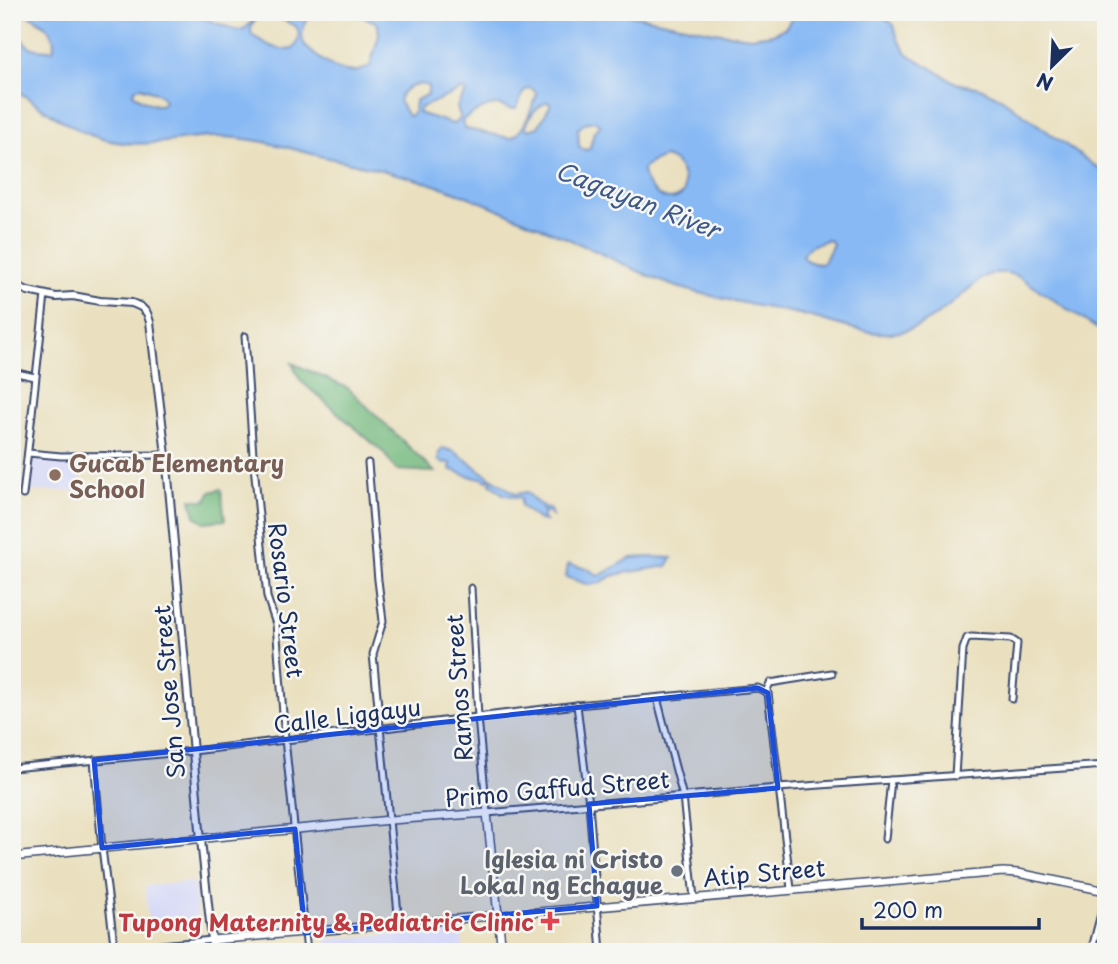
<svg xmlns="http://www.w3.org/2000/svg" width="1118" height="964" font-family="'Playpen Sans',sans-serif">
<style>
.built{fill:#d6d8f8}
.forest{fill:#74b97e;stroke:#48746e;stroke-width:2}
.water{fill:#88b9f4;stroke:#5274a9;stroke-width:2;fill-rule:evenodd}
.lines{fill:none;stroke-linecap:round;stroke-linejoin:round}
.minor-casing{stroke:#3a4a6d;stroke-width:9}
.tertiary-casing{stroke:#3a4a6d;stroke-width:10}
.secondary-casing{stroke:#3a4a6d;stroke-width:10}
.minor{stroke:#fff;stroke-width:5}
.tertiary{stroke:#fff;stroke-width:6}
.secondary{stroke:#fff;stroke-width:7}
.marked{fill:#1d4ed8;fill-opacity:0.2;stroke:#1d4ed8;stroke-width:5;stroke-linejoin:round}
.education-dot{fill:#8d6e63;stroke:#f6f6f2;stroke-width:2.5}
.worship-dot{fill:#6b7280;stroke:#f6f6f2;stroke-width:2.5}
.health-dot{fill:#e0444e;stroke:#f6f6f2;stroke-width:2.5}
.labels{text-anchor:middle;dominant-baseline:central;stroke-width:5;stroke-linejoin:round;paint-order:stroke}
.education-label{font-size:23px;font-weight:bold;fill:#785e54;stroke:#f6f6f2;text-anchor:start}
.street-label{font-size:23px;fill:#1b2f5e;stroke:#f6f6f2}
.worship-label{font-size:23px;font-weight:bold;fill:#5b616d;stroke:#f6f6f2;text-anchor:end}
.health-label{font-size:23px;font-weight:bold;fill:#be3a42;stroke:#f6f6f2;text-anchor:end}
.water-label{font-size:24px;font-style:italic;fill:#3c588b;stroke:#f6f6f2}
</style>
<rect width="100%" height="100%" fill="#f6f6f2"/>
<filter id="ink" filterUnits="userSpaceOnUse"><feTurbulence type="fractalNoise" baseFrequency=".0143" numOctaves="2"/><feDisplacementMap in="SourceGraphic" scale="14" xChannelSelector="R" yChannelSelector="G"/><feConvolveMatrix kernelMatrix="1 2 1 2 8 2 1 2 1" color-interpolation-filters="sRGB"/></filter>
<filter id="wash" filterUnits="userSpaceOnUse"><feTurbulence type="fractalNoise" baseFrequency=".00686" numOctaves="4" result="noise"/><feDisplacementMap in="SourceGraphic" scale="28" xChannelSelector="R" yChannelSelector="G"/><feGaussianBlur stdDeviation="1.57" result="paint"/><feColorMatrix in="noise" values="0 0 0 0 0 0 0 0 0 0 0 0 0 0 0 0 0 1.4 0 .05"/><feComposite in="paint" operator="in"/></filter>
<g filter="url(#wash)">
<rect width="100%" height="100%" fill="#eae0bf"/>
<g class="built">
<polygon points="31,458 83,458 80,491 27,491"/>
<polygon points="194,882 198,927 149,931 145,886"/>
<polygon points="462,929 463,952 328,952 327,939"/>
</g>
<g class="forest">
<polygon points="292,363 348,388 435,472 396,470 384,453 301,381"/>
<polygon points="221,489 225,520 205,522 195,516 191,499 206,501 210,492"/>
</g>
<g class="water">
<path d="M12,12H187L236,30C245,30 248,27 253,19L252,12H266C257,15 248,26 252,35C264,43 278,52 293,49C299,41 300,36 297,27L268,12H315C306,18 300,30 303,41C304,47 310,50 314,54C330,67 349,79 370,66L379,35L378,25L374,21L349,12H618L714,32L751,37L773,34L786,27L793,16V12H878L894,25L898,40L908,54L956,83L980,88L1001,98L1106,174V335L1024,280C1011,272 999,270 984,277C956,297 929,331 891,333C863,335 830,321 803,315C760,306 716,299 674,286C642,275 613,258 582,245C540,227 498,208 456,192C414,177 371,167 328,158C291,149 252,136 214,137C173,138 140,151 99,138C73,131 35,103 12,87ZM27,14C41,21 58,32 53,50C46,50 36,50 30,47C19,40 11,19 27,14ZM421,84L428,86V94L415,101L414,111L410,116H408L399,101C401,89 410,87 421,84ZM140,87C149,90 160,92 164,100L163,104C154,108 144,100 136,96L133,94C134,90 136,88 140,87ZM531,88L537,93L536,97C530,110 525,133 510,138L466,129L462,123L464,119C473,114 487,104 498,105C505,106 508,110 515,109C522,102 520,89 531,88ZM461,90H466V92C461,101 453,106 460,115V119L453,124L418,113L420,108ZM546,102L550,103V106L538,127L528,130L526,128C529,115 535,109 546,102ZM592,121L598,122L600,126L594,132L590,148L587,150L582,149L579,146L578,129L585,123ZM664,157C680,160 685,178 684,192C665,214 638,178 644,168C648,162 658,160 664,157ZM826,240L831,241L833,244L825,260L822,264C815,264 807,262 802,257C804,247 817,244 826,240Z"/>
<polygon points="443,448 455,452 491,478 487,481 482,478 476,478 466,475 450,469 451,463 445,462 444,464 438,460 439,453"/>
<polygon points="493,479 516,494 527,492 537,503 550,510 552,516 542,509 544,514 542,517 545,521 539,520 521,506 521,498 503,494 490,483"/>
<polygon points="650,557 672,558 667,566 624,573 612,576 600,583 589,585 566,577 568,564 588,569 599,576 631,558"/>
</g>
</g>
<g filter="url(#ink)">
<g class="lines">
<g class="minor-casing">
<g id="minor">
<polyline points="245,336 253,455 267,597 276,624 285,739 307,952"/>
<polyline points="12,372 35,377"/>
<polyline points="28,453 61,456 166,455"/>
<polyline points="368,463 378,580 383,621 373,654 399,924"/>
<polyline points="23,495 45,295"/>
<polyline points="471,588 478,717 487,813 778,788 1106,765"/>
<polyline points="766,692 770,683 832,673"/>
<polyline points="657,698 683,797 694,898"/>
<polyline points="577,705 589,804 601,952"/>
<polyline points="94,760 102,848 115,952"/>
<polyline points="12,768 193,751 577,705 758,688 768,693 791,889"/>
<polyline points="955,776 963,649 967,638 971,637 1011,639 1017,643 1012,699"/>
<polyline points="885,839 891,780"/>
<polyline points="12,914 16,952"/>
<polyline points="89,952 212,940"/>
<polyline points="1091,952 1106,895"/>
</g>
</g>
<g class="tertiary-casing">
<polyline id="tertiary" points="12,284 28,291 56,297 73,296 100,301 132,303 141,307 147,313 150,322 166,455 201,840 212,940"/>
</g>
<g class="secondary-casing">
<g id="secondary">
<polyline points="12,857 390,820 487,813 502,952"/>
<polyline points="213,952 212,940 1003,872 1018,873 1106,891"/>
</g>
</g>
<use href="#minor" class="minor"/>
<use href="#tertiary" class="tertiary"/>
<use href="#secondary" class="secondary"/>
</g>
</g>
<path class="marked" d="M758,688L768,693L778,788L589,804L597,906L305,933L295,829L102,848L94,760Z"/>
<circle class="education-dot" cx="55" cy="475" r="7"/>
<circle class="worship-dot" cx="677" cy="871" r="7"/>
<path class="health-dot" d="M546.5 910.5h7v7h7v7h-7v7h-7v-7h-7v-7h7z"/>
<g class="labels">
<g class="education-label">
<text x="69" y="462">Gucab Elementary<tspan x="69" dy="26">School</tspan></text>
</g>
<g class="street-label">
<text transform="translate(287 600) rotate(83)">Rosario Street</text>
<text transform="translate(458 688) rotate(-94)">Ramos Street</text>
<text transform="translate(168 692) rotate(-95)">San Jose Street</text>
<text transform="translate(347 715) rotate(-7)">Calle Liggayu</text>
<text transform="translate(557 788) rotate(-5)">Primo Gaffud Street</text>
<text transform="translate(764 872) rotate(-5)">Atip Street</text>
</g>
<g class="worship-label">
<text x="663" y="858">Iglesia ni Cristo<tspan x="663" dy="26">Lokal ng Echague</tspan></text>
</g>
<g class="health-label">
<text x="534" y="921">Tupong Maternity &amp; Pediatric Clinic</text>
</g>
<g class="water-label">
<text transform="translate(638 199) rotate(21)">Cagayan River</text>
</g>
</g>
<rect width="1118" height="964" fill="none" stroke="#f6f6f2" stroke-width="42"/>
<g transform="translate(1052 66) rotate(204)" stroke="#f6f6f2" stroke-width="5" paint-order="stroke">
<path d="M0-5L12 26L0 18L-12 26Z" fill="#1b2f5e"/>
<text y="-10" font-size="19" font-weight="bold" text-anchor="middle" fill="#1b2f5e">N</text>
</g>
<path d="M862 918v10h177v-10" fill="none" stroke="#1b2f5e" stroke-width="3.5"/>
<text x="873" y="918" font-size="21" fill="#1b2f5e" stroke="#f6f6f2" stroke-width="5" paint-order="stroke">200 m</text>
</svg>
